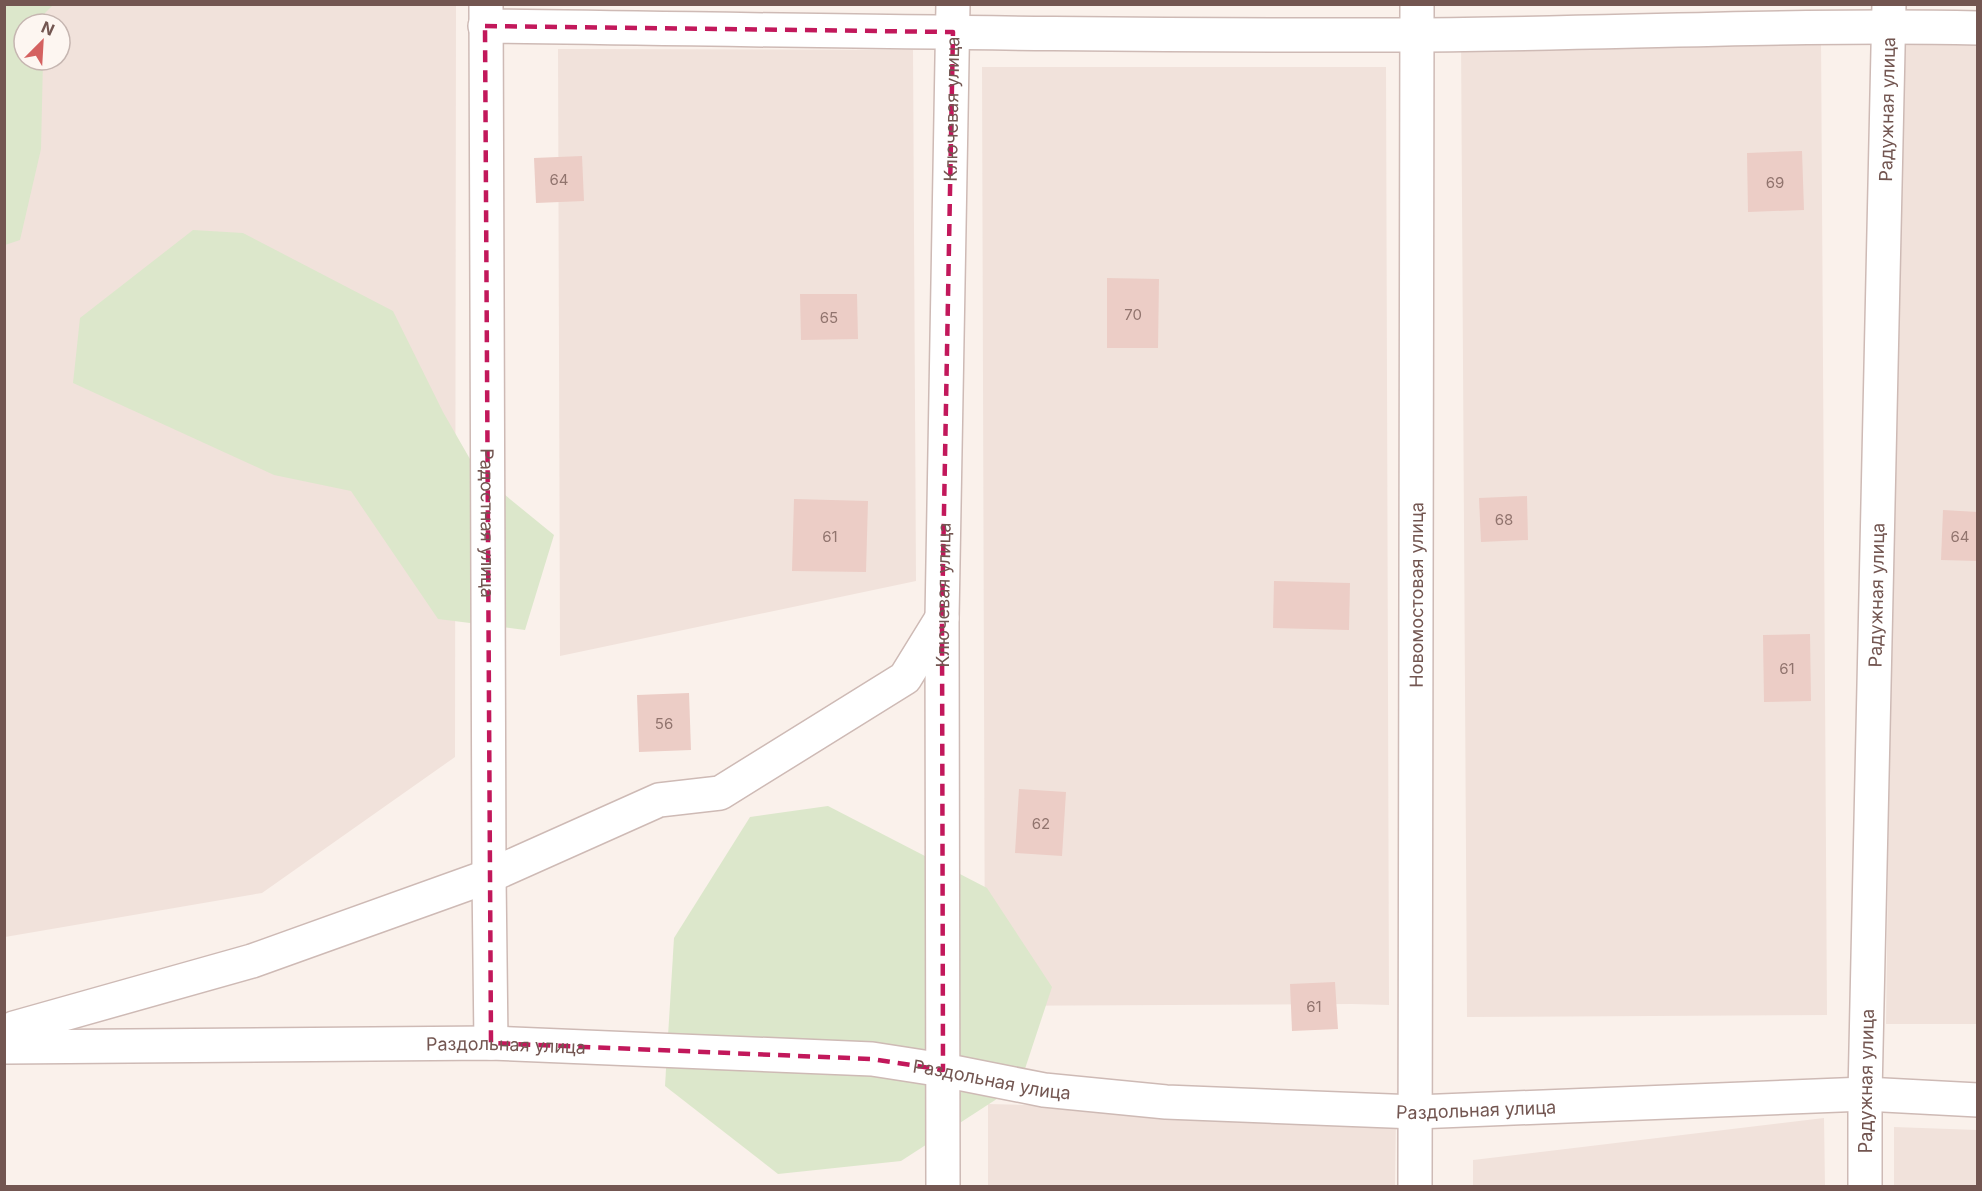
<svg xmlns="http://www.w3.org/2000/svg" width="1982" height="1191" font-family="Inter,sans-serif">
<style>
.residential{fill:#f1e2db;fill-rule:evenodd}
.green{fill:#dce7cb}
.building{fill:#eccdc6}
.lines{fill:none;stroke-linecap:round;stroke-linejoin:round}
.minor-casing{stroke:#cebab5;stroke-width:36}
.minor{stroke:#fff;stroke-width:33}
.marked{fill:none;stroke:#c2185b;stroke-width:4.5;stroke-dasharray:12 8;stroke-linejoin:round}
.labels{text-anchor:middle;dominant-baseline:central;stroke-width:6;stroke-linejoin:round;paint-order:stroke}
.number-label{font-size:15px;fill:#91746e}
.street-label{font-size:18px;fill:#735651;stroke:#fdf6f1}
</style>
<rect width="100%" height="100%" fill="#faf1eb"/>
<g class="residential">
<path d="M5,5H456L455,757L262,893L5,937ZM24,24H60V60H24Z"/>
<polygon points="1821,36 1827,1015 1467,1017 1461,37"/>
<polygon points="1977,44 1977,1024 1886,1024 1898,45"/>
<polygon points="558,49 913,50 916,581 560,656"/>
<polygon points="982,67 1386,67 1389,1005 1352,1004 985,1006"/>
<polygon points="988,1104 1396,1114 1395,1186 988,1186"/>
<polygon points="1824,1118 1825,1186 1473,1186 1473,1160"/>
<polygon points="1894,1127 1977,1130 1977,1186 1894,1186"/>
</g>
<g class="green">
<polygon points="5,4 53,5 45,13 44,24 24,24 24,60 43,60 41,149 20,240 5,245"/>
<polygon points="193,230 243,233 393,311 443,412 478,473 554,535 525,630 438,619 351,491 274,475 73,383 80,318"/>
<polygon points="828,806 987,888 1052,987 1020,1084 901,1161 778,1174 665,1086 674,938 750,817"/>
</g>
<g class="building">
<polygon points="1802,151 1804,210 1748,212 1747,153"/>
<polygon points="582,156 584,201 536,203 534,158"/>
<polygon points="1107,278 1159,279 1158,348 1107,348"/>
<polygon points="800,294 857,294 858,339 801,340"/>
<polygon points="1527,496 1528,540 1481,542 1479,498"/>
<polygon points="794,499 868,501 866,572 792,571"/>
<polygon points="1943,510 1978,512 1978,561 1941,560"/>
<polygon points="1274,581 1350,583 1349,630 1273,628"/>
<polygon points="1810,634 1811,701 1764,702 1763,635"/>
<polygon points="689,693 691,750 639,752 637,695"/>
<polygon points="1019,789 1066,792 1062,856 1015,853"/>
<polygon points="1335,982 1338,1029 1292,1031 1290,984"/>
</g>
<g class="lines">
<g class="minor-casing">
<g id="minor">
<path id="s1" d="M486,4L489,876L491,1043"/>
<path d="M485,26C795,30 1105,36 1415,35C1603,34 1790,24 1978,28"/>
<polyline points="4,1033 14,1028 252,961 489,876 659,800 720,793 905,678 942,618"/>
<path id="s2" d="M4,1047L491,1043L872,1059L943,1070L1044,1090L1166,1102L1416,1112L1865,1094L1978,1100"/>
<path id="s3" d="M943,1186L942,618L953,4"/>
<path id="s4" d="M1415,1186L1417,4"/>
<path id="s5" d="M1865,1186V1094L1889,4"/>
</g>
</g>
<use href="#minor" class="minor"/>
</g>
<path class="marked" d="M485,26L953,32L942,618L943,1070L872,1059L491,1043Z"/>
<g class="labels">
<g class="number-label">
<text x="559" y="179">64</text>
<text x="1775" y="182">69</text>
<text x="1133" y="314">70</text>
<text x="829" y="317">65</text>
<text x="1504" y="519">68</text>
<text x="830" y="536">61</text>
<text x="1960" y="536">64</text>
<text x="1787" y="668">61</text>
<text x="664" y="723">56</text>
<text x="1041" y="823">62</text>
<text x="1314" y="1006">61</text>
</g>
<g class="street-label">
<text stroke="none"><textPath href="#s3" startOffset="1077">Ключевая улица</textPath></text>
<text stroke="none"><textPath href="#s5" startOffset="1077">Радужная улица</textPath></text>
<text stroke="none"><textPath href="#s1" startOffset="519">Радостная улица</textPath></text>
<text stroke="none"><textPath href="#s3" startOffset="591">Ключевая улица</textPath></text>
<text stroke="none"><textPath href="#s4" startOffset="591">Новомостовая улица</textPath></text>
<text stroke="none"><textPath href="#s5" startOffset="591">Радужная улица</textPath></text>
<text stroke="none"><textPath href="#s2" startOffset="502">Раздольная улица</textPath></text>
<text stroke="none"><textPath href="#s2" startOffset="990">Раздольная улица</textPath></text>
<text stroke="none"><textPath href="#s5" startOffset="105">Радужная улица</textPath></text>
<text stroke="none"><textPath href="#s2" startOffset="1476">Раздольная улица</textPath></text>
</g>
</g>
<rect width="1982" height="1191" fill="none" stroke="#735651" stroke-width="12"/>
<g transform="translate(42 42) rotate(24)"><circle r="28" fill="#fdf6f1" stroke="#c6b6b1" stroke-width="1.5"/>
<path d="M0-4.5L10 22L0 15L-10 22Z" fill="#d46160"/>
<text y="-9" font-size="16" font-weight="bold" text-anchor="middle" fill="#735651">N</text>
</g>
</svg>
